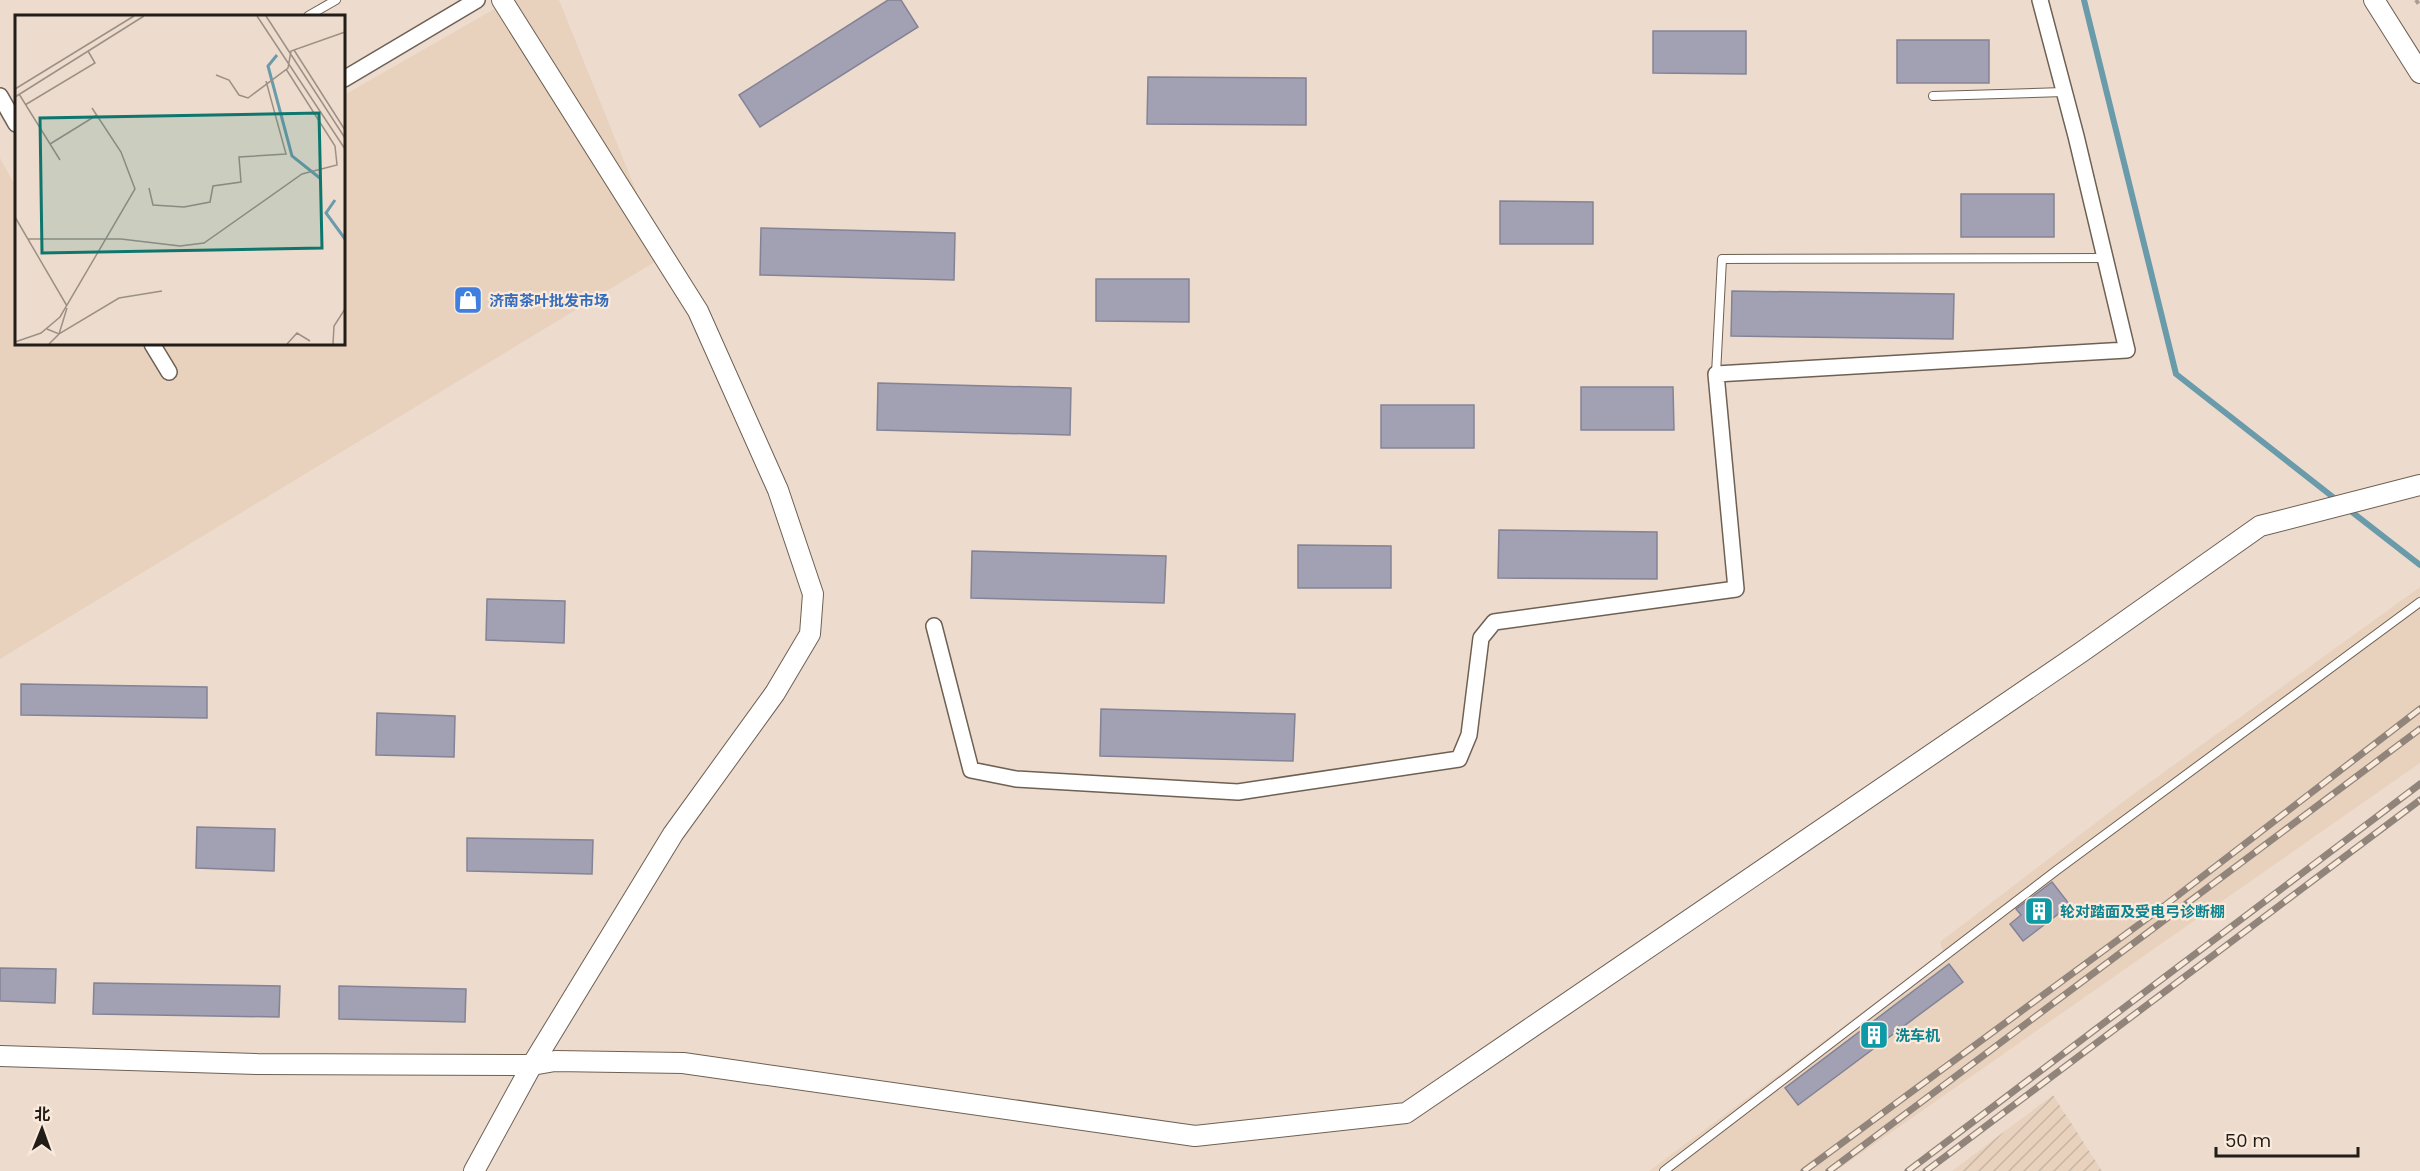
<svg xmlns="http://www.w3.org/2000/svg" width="2420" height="1171" font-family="Poppins,'Noto Sans SC',sans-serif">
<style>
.built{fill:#e8d2be}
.industrial{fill:url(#industrial-furrows)}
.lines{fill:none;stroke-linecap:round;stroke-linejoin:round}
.stream{stroke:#6a9baa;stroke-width:6}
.building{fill:#a2a0b3;stroke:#848395;stroke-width:1.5}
.service-casing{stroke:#6e6053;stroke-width:10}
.minor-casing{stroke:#6e6053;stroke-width:18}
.tertiary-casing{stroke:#6e6053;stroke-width:22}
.path{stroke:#a99b91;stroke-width:4;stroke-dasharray:4.5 3;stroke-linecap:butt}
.service{stroke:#fff;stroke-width:8}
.minor{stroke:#fff;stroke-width:15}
.tertiary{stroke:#fff;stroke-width:20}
.rail-casing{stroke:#91857b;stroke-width:7}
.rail{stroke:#faeadb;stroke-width:4.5;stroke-dasharray:14;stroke-linecap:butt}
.labels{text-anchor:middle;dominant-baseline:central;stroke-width:4.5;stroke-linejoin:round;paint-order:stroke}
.shop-label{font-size:15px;font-weight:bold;fill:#366cbe;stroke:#faeadb;text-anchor:start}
.culture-label{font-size:15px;font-weight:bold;fill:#0d838f;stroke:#faeadb;text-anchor:start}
.inset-river{fill:none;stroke:#6a9baa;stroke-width:3}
.inset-road{fill:none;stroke:#9c9085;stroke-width:1.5}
.view{fill:#0f766e;fill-opacity:0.15;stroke:#0f766e;stroke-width:3}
.inset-edge{fill:none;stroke:#231d18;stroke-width:3}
</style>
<defs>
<pattern id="industrial-furrows" width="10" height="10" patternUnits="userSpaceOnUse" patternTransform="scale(1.5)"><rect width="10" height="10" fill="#e8d2be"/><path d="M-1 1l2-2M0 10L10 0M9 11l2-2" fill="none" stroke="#c7b4a3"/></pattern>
</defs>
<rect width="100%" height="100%" fill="#eddcce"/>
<g class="built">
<polygon points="510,0 559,0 663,257 0,659 0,158 16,187 16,344 344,344 344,95"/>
<polygon points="2420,587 2420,763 1836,1171 1649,1171 1943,952 1940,942 2128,798"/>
</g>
<polygon class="industrial" points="2053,1095 2102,1171 1952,1171"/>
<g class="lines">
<g class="stream">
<polyline points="2084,0 2176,374 2338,501"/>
<polyline points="2348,509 2420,565"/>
</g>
</g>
<g class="building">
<polygon points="888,0 901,0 918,27 760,127 739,95"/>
<polygon points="1653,31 1746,31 1746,74 1653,73"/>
<rect x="1897" y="40" width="92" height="43"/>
<polygon points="1148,77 1306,78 1306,125 1147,124"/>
<rect x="1961" y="194" width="93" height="43"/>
<polygon points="1500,201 1593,202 1593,244 1500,244"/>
<polygon points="761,228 955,233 954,280 760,275"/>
<polygon points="1096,279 1189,279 1189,322 1096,321"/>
<polygon points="1732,291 1954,294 1953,339 1731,336"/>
<polygon points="878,383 1071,388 1070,435 877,430"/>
<polygon points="1581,387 1673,387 1674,430 1581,430"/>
<rect x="1381" y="405" width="93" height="43"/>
<polygon points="1499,530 1657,532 1657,579 1498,578"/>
<polygon points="1298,545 1391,546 1391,588 1298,588"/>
<polygon points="972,551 1166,556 1164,603 971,598"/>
<polygon points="487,599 565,601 564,643 486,640"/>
<polygon points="21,684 207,687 207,718 21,715"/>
<polygon points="1101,709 1295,714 1293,761 1100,756"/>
<polygon points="377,713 455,716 454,757 376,755"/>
<polygon points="197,827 275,829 274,871 196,868"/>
<polygon points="467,838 593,840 592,874 467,871"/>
<polygon points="2052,882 2070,905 2023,941 2010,924 2021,915 2016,909"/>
<polygon points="1949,964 1963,982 1798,1105 1785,1088"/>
<polygon points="0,968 56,969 55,1003 0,1001"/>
<polygon points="94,983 280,986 279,1017 93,1014"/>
<polygon points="339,986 466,989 465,1022 339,1019"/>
</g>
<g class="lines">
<g class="service-casing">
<g id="service">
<polyline points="308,16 336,0"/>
<polyline points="1933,96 2064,92"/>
<polyline points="1716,374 1722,259 2105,258"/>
<polyline points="1664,1171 2057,870 2420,602"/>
</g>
</g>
<g class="minor-casing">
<g id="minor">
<polyline points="344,79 477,0"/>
<polyline points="0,96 16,124"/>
<polyline points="152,344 169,372"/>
<polyline points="934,626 971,770 1016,779 1238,792 1459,759 1469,735 1481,638 1494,622 1736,589 1716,374 2127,350 2076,136 2040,0"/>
</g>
</g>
<g class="tertiary-casing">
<g id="tertiary">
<polyline points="2374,0 2420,73"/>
<polyline points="0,1056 257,1064 532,1065 555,1061 683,1063 1195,1136 1406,1113 2083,651 2260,526 2420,485"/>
<polyline points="474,1171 532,1065 673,834 775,693 810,634 813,594 778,490 698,311 502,0"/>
</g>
</g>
<polyline class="path" points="2416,0 2420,6"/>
<use href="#service" class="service"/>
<use href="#minor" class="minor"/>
<use href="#tertiary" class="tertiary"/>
<g class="rail-casing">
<g id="rail">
<polyline points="1804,1171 2164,906 2420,709"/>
<polyline points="1829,1171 2420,729"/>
<polyline points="1908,1171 2420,784"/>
<polyline points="1926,1171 2420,800"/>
</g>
</g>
<use href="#rail" class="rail"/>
</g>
<defs>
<g id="shop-square" transform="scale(1.5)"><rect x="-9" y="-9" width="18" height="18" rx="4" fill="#3f7fe0" stroke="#faeadb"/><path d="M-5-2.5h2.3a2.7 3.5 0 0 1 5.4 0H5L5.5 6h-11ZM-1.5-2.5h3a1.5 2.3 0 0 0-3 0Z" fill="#fff"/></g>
<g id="building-square" transform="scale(1.5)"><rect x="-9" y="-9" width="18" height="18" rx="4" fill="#0f9aa8" stroke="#faeadb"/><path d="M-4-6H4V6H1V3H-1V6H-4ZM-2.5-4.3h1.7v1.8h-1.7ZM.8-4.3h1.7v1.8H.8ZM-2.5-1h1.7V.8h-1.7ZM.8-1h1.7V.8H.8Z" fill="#fff"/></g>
</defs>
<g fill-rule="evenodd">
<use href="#shop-square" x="468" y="300"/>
<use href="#building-square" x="2039" y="911"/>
<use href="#building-square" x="1874" y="1035"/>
</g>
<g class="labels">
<g class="shop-label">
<text x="489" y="300">济南茶叶批发市场</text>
</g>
<g class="culture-label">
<text x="2060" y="911">轮对踏面及受电弓诊断棚</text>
<text x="1895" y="1035">洗车机</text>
</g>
</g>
<g transform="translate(15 15)">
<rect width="330" height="330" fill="#eddcce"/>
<path class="inset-river" d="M262,40L253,51L277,141L306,164M320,185L311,198L330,224"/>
<path class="inset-road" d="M242,1L330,134M251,1L330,123M279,35L330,115M201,60L214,65L224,80L233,83L273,53L276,36L330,17M0,74L119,1M4,79L45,145M0,82L129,1M10,90L80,48L73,36M35,129L82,100M134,173L138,190L169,192L195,187L198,171L226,167L224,142L271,139L251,66M0,202L52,291M13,224H106L165,231L189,228L287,159L322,150L320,131L271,54M32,314L44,319L104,283L147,276M0,327L26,318L45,302L120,174L106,137L77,93M34,329L44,319L52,293M272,329L282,318L295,326M318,329L319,311L330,294"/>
<path class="view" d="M304,98L307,233L27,238L25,103Z"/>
<rect width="330" height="330" class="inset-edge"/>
</g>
<g transform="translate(42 1129) rotate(1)" stroke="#faeadb" stroke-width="4.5" paint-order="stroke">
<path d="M0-4.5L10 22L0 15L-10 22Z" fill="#231d18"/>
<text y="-9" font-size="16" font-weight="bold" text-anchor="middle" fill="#231d18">北</text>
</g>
<path d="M2216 1147v9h142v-9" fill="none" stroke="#231d18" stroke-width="3"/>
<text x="2225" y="1147" font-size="18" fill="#231d18" stroke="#faeadb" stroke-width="4.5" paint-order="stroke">50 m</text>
</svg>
